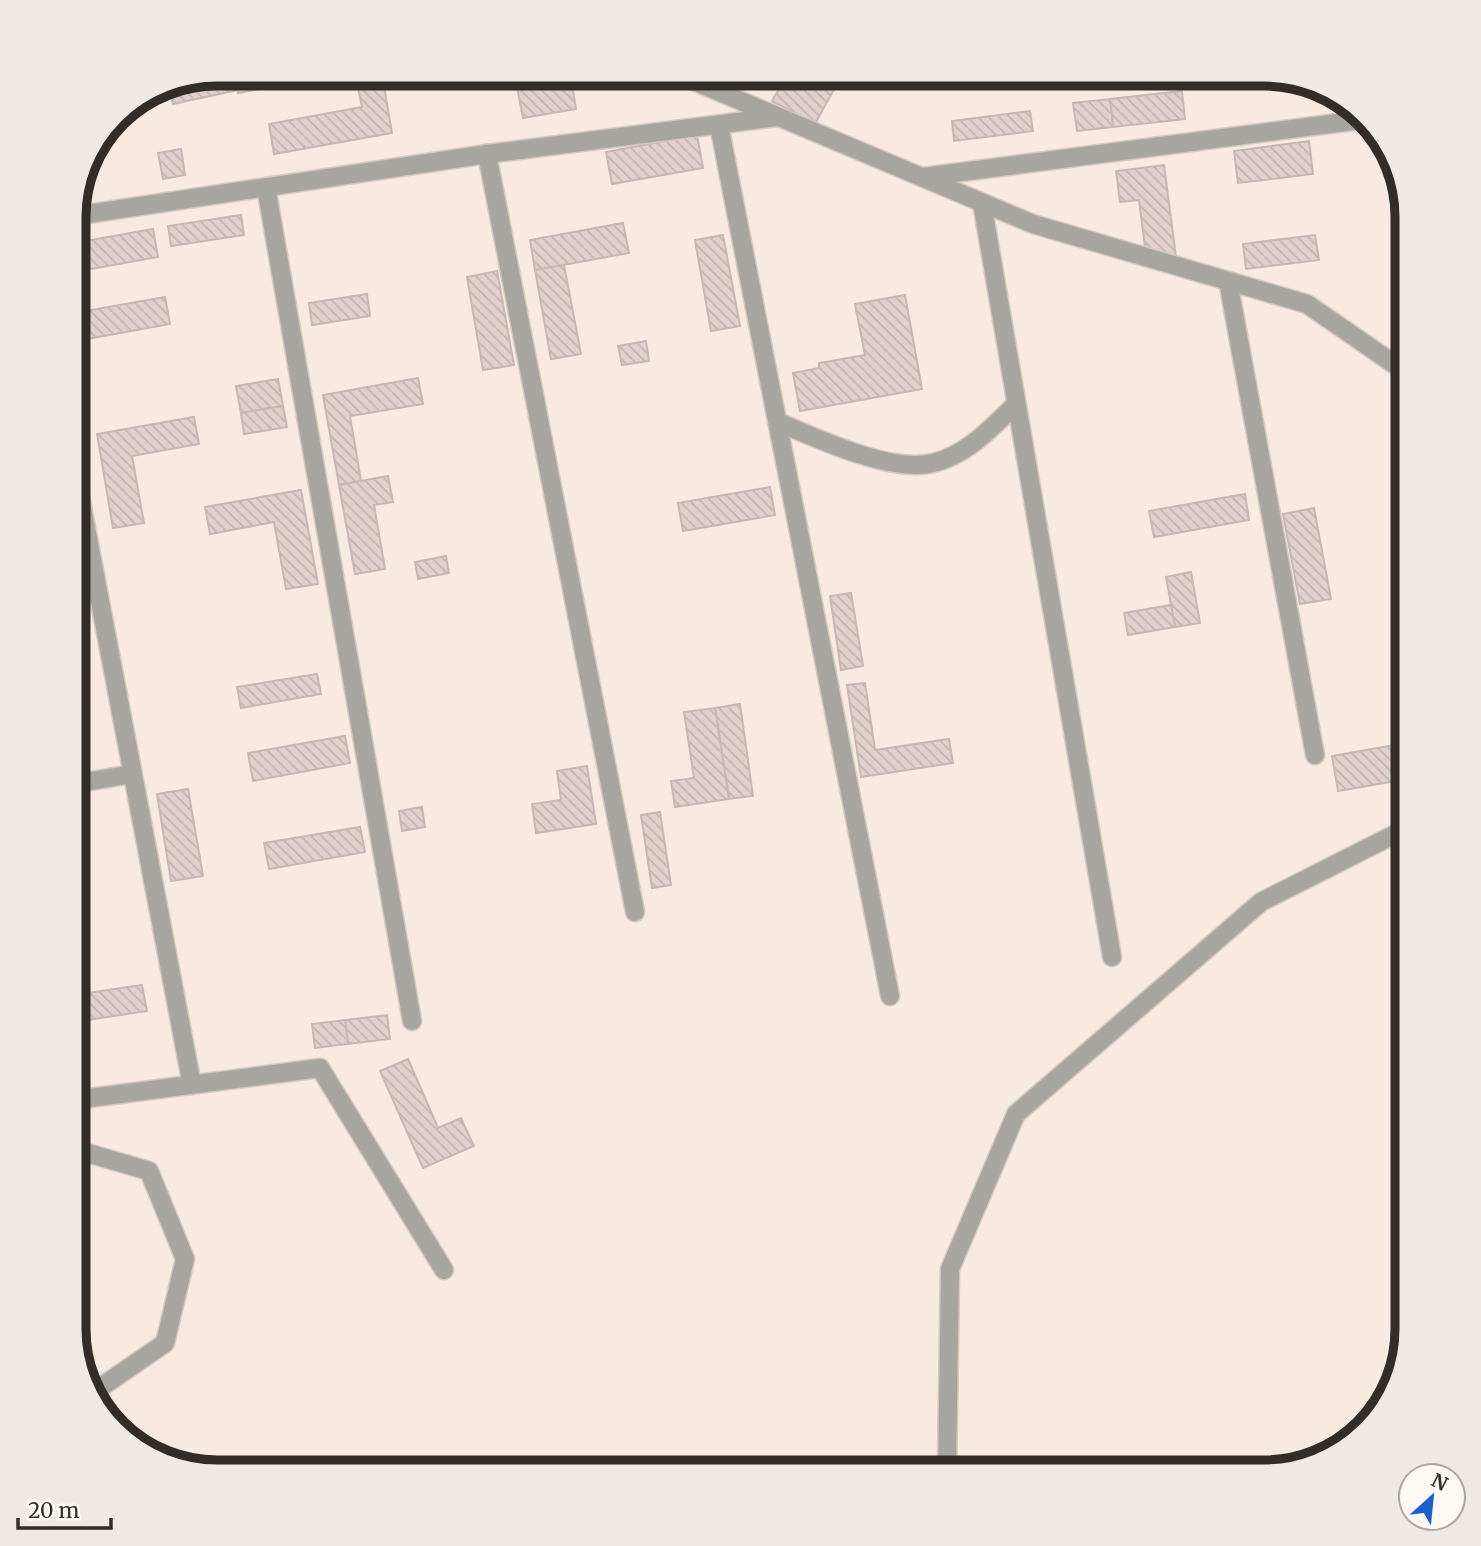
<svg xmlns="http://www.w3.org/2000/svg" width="1481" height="1546" font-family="Merriweather,serif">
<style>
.building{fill:url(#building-back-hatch);stroke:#c8b6b4;stroke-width:2}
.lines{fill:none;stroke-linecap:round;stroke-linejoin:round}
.service-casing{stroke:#d4c8bf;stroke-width:21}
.service{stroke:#a7a59f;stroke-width:18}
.rim{fill:none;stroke:#322d29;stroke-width:9}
</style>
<defs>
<pattern id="building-back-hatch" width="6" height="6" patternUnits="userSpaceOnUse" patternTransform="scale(1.75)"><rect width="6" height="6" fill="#e2d0ce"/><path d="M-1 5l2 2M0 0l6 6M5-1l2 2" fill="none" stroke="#c2b3b1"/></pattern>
</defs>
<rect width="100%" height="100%" fill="#f8eae0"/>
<g class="building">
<polygon points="217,74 261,74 265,88 238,93 238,90 173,104 169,83"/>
<polygon points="355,74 382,74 392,133 274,154 269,124 362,107"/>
<polygon points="787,74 823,74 838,82 815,124 772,101"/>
<polygon points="571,78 576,109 523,118 517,87"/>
<polygon points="1182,91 1185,119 1113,127 1110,99"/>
<polygon points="1110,99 1113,127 1077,131 1073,103"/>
<polygon points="1030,111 1033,131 954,141 952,121"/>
<polygon points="697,135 703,168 612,184 606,152"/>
<polygon points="1309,141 1313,174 1238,183 1234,151"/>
<polygon points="181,149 185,175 163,179 158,153"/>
<polygon points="87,158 92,188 78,190"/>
<polygon points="1164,165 1176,257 1145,247 1139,200 1120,202 1116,171"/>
<polygon points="241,215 244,235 171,246 168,226"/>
<polygon points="623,223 629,253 535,270 530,240"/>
<polygon points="153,229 158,257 74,272 74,243"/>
<polygon points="723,235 740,326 711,331 695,240"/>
<polygon points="1315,235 1319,260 1246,269 1243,244"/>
<polygon points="564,265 581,354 551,359 535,270"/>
<polygon points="497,271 514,365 483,370 467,277"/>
<polygon points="367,294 370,316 312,325 309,303"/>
<polygon points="905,295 922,389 800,411 793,373 819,368 819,363 865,355 855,304"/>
<polygon points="165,297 170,324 76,341 74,313"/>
<polygon points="646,341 649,361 622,365 618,346"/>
<polygon points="418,378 423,404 350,416 361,481 339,485 323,395"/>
<polygon points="278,379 283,406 241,413 236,386"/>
<polygon points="283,406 287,427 244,434 241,413"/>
<polygon points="194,417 199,444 132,456 144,523 113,528 97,434"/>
<polygon points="388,476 393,502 374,505 385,569 355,574 339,485"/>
<polygon points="770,487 775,515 683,531 678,503"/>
<polygon points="301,490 318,584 286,589 274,522 210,534 205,507"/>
<polygon points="1245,494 1249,520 1154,537 1149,511"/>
<polygon points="1314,508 1331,599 1300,604 1283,514"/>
<polygon points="446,556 449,573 418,579 415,562"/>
<polygon points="1191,572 1200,623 1175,627 1166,577"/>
<polygon points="851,593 863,666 841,670 830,596"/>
<polygon points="1171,605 1175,627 1128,635 1124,613"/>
<polygon points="317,674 321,694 241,708 237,687"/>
<polygon points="865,683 875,750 949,739 953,763 861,777 847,685"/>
<polygon points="740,704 753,796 729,799 715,708"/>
<polygon points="715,708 729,799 675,807 671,781 694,778 684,712"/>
<polygon points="345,736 350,763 253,781 248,753"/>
<polygon points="1395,745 1402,780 1338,791 1332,756"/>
<polygon points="587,766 596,824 536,833 532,804 561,800 557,771"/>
<polygon points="188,789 203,876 171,881 157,794"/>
<polygon points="422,807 425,827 402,831 399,811"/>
<polygon points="660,812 671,885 652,888 641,815"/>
<polygon points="360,827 365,852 269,869 264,843"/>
<polygon points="142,985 147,1011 74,1022 74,995"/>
<polygon points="387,1015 390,1039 348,1044 345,1020"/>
<polygon points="345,1020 348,1044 315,1048 312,1024"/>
<polygon points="408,1059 438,1128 461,1118 474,1146 423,1168 380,1071"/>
</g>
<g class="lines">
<g class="service-casing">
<g id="service">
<polyline points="677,74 1033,224 1307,304 1407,373"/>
<polyline points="719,125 890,996"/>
<polyline points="487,154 635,912"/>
<polyline points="923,177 1368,119"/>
<polyline points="266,187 412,1021"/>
<polyline points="982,203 1112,957"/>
<polyline points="74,216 487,154 777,117"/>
<polyline points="1228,281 1315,755"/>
<path d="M778,422C816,438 892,474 933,463C967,455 992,427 1016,404"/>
<polyline points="74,465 192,1085"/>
<polyline points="74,784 132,774"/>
<polyline points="74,1100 320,1068 444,1270"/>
<polyline points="74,1149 149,1171 185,1259 165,1343 91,1394"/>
<polyline points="947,1472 950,1269 1016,1114 1261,902 1407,828"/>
</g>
</g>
<use href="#service" class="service"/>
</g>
<path d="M0 0H1481V1546H0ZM217 86H1264A131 131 0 0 1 1395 217V1329A131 131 0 0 1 1264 1460H217A131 131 0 0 1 86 1329V217A131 131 0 0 1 217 86Z" fill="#efe9e5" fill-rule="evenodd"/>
<path class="rim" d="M217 86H1264A131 131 0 0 1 1395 217V1329A131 131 0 0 1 1264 1460H217A131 131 0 0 1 86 1329V217A131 131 0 0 1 217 86Z"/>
<g transform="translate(1432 1497) rotate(27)"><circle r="33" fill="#fff9f5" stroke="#ada7a3" stroke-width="2"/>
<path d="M0-5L12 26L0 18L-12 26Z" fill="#1961cc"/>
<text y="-10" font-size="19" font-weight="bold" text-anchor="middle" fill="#322d29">N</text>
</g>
<path d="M18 1518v10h93v-10" fill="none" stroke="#322d29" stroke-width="3.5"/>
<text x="28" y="1518" font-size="21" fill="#322d29" stroke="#fff9f5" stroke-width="5" paint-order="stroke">20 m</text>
</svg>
